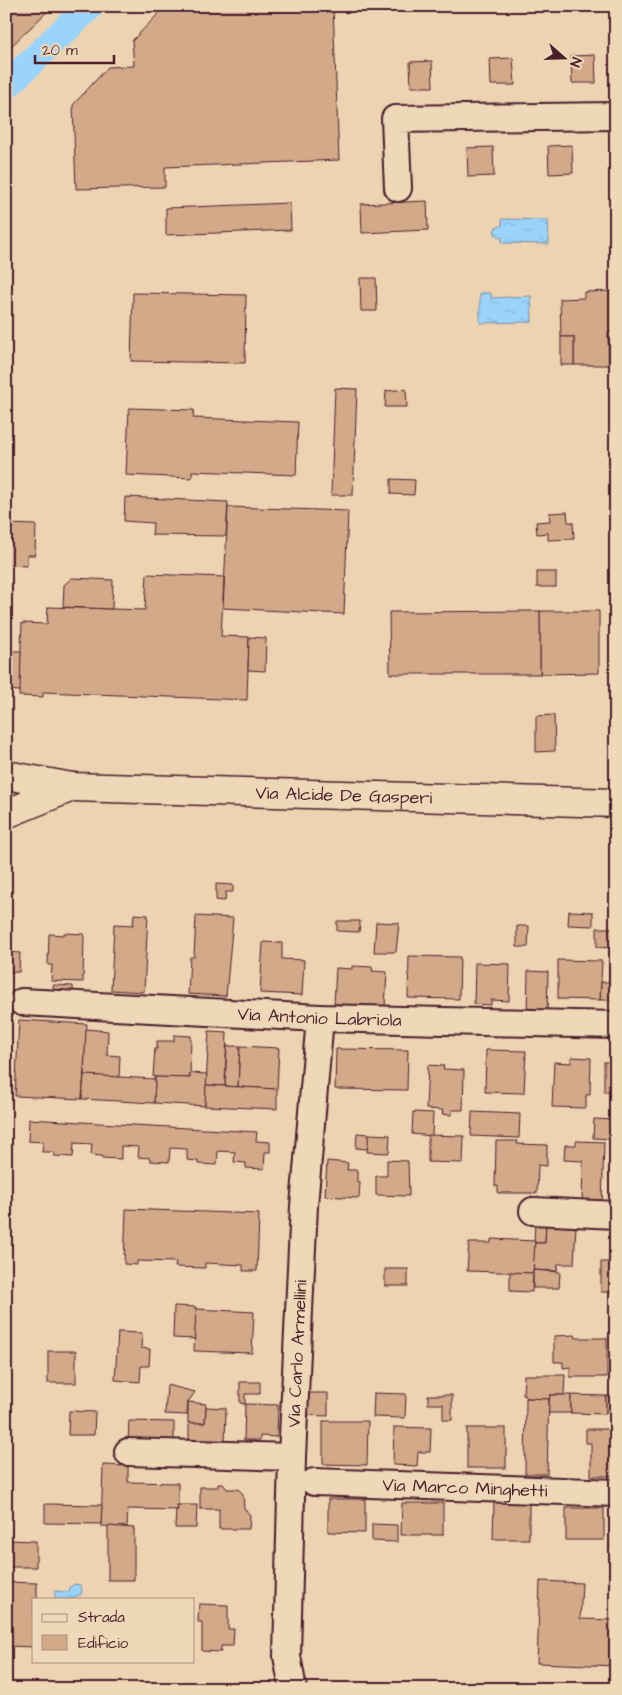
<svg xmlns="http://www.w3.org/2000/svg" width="622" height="1695" font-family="'Architects Daughter',sans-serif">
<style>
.water{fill:url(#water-ripples);stroke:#7a8ca7}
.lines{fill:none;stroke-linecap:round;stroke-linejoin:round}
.canal{stroke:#9ad4fa;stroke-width:28}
.building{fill:#d2aa8a;stroke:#4a1f2b}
.minor-casing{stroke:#4a1f2b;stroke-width:30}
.secondary-casing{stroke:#4a1f2b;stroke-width:31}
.minor{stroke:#eed8b7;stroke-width:26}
.secondary{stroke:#eed8b7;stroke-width:28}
.labels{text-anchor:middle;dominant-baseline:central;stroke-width:4;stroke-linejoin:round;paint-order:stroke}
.street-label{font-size:18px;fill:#4a1f2b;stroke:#eed8b7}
</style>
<defs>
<pattern id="water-ripples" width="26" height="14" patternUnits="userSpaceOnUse" patternTransform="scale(1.25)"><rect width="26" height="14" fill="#9ad4fa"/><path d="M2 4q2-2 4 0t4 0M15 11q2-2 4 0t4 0" fill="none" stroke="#86b6d6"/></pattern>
</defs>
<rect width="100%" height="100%" fill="#edd3b1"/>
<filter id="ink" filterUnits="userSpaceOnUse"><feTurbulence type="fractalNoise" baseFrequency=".02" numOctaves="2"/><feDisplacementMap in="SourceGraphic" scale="10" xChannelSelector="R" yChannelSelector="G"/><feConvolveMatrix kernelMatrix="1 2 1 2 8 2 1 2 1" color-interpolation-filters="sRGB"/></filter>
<g filter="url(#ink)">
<g class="water">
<polygon points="502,219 548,220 549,244 502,243 502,237 498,237 494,232 496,227 502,226"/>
<polygon points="480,293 491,293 491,298 531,296 532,322 480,323"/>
<polygon points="75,1584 80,1585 82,1590 81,1594 75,1597 75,1599 55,1599 55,1591 69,1592 70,1587"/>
</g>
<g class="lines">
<polyline class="canal" points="6,86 90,6"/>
</g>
<g class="building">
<polygon points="6,6 53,6 6,51"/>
<polygon points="166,6 333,6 339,160 165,167 165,187 76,189 73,105 108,67 134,66 132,41"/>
<polygon points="595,55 596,83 572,83 571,56"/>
<polygon points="513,58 515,85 491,85 490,59"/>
<polygon points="432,61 433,87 411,87 410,62"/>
<polygon points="572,145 573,173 549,174 548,146"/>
<polygon points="493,147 494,176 468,177 467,148"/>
<polygon points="427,201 428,230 362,233 361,204"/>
<polygon points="290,203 291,230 166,235 166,208"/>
<polygon points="360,278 376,278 377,311 361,311"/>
<polygon points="614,291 616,291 616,332 608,332 609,365 574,365 574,337 561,337 560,299 584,298 584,292"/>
<polygon points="133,293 246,295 245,363 131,361"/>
<rect x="561" y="337" width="13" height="28"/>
<polygon points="335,388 357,389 353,495 331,495"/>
<polygon points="406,389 407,407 385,407 386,391"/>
<polygon points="129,408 194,410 193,418 298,422 296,475 192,471 192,478 126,475"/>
<polygon points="391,479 415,480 414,495 391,494"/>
<polygon points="125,497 228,502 226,536 152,535 153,523 124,521"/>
<polygon points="228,507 348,511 344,614 223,608"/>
<polygon points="567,512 568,522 573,522 574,539 548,540 548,533 537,534 536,522 550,521 549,513"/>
<polygon points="6,524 36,525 35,555 27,555 27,566 6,565"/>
<rect x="537" y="572" width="19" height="15"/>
<polygon points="147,574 224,577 221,636 249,637 247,700 43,692 43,697 19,696 22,623 47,624 48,607 145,610"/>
<polygon points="72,578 113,580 112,609 63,607 64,585"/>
<polygon points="540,611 599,611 599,673 540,674"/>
<polygon points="540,611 540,674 390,674 389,612"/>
<polygon points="249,637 266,638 265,671 248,670"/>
<polygon points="6,651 21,651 20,691 6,690"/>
<polygon points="554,715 555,751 536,752 536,716"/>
<polygon points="216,884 233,885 233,892 226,892 225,901 216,900"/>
<polygon points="569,911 593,912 593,926 568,925"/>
<polygon points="134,914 148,915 144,992 111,990 114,924 133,925"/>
<polygon points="196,916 233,918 226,996 188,994 190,957 194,957"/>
<polygon points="337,921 360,921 359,932 337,931"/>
<polygon points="376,922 399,923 396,952 374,952"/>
<polygon points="517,926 529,926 528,947 517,947"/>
<polygon points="597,928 616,928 616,1000 600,1000 601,982 609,982 611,948 597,947"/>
<polygon points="64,933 84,934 83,982 51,981 52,965 48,965 49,934 64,935"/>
<polygon points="263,942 282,943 282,959 304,960 302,995 260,993"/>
<polygon points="10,952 20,953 19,972 9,972"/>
<polygon points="409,956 460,957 459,999 408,998"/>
<polygon points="558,960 602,961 600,1000 558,999"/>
<polygon points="475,963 510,964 509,1001 491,1000 491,1005 474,1004"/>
<polygon points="352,966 373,967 372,971 387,972 385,1007 334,1004 336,968 352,969"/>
<polygon points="528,971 548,972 547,1015 527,1015"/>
<polygon points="53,985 73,986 73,996 53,996"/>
<polygon points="19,1020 87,1024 82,1099 15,1096"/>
<polygon points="86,1029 108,1031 107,1055 120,1056 119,1078 84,1075"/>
<polygon points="209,1031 227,1032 225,1086 206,1085"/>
<polygon points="174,1035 191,1036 190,1078 153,1077 155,1048 157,1049 157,1041 174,1041"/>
<polygon points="227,1046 240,1046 238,1087 225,1086"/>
<polygon points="240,1046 279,1048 277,1089 238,1087"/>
<polygon points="336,1049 408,1050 407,1090 335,1089"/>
<polygon points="486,1050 526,1051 524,1093 485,1092"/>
<polygon points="571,1057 591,1058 590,1095 586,1095 586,1108 552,1107 554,1062 571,1063"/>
<rect x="604" y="1062" width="12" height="30"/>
<polygon points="428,1065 444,1066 443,1069 464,1070 463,1110 452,1110 451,1115 442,1114 443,1110 426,1109"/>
<polygon points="190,1073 207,1074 205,1106 154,1103 155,1077 190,1078"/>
<polygon points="84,1075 155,1079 154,1103 82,1099"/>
<polygon points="206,1085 277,1089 277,1109 205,1106"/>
<polygon points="413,1112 433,1113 432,1136 412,1134"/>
<polygon points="472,1112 520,1114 519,1138 471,1136"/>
<polygon points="29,1119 257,1132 256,1141 270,1142 270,1152 265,1152 264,1169 246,1168 246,1163 234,1162 235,1152 218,1151 217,1165 198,1164 198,1161 187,1160 187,1149 170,1148 169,1162 150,1161 150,1158 138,1157 139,1147 121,1146 121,1159 102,1158 102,1156 91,1155 92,1144 74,1143 73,1157 54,1156 54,1152 42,1152 43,1142 28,1141"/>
<polygon points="594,1119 616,1120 616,1139 593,1138"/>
<polygon points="357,1133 369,1134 368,1149 356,1148"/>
<polygon points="369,1134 390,1135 389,1153 367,1152"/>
<polygon points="428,1135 464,1136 463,1163 428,1162"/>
<polygon points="496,1141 518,1141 517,1144 547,1145 547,1166 538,1165 537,1193 498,1193 498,1186 495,1186"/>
<polygon points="576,1141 604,1142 602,1204 582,1203 583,1161 564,1160 565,1145 576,1145"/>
<polygon points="387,1160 408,1161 409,1196 376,1195 376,1176 387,1176"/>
<polygon points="327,1161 348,1163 347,1170 357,1170 357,1182 360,1182 359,1198 325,1196"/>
<polygon points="126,1209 259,1214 257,1271 243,1271 243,1265 205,1263 205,1268 175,1267 176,1262 137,1261 137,1265 124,1264"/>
<polygon points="535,1223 546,1224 545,1243 534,1243"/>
<polygon points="546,1224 576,1225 574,1264 558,1264 557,1271 533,1270 534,1243 545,1243"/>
<polygon points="491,1239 535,1241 533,1273 467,1271 469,1243 491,1243"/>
<rect x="615" y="1245" width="1" height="29"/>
<polygon points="601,1262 615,1262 616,1292 601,1292"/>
<rect x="385" y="1269" width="23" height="17"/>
<polygon points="533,1270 560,1272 559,1288 533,1288"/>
<polygon points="510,1272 533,1273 532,1292 510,1291"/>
<polygon points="174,1306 196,1307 195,1339 173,1338"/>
<polygon points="196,1309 254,1312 252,1353 194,1351"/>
<polygon points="118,1332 142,1333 141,1348 150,1349 149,1366 141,1366 140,1382 115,1380"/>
<polygon points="575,1335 576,1338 607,1338 607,1377 570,1377 570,1367 563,1368 563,1362 554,1362 554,1336"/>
<rect x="48" y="1351" width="28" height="32"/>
<polygon points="524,1375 565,1375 564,1395 550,1395 550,1399 549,1399 526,1398 526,1396 523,1395"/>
<polygon points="240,1382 260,1382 260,1394 245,1394 245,1404 240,1403"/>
<polygon points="167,1385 195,1392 188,1402 187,1415 165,1414"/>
<polygon points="302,1393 328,1393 328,1416 302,1415"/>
<polygon points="374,1393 406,1394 405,1418 373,1417"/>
<polygon points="428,1395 452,1395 452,1420 443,1420 443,1404 428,1404"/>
<polygon points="550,1395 571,1395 571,1413 548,1413"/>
<polygon points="571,1395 606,1396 606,1414 571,1413"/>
<rect x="606" y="1396" width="10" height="16"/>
<polygon points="526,1398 549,1399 547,1474 525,1474"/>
<polygon points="188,1402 206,1404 205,1423 188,1423"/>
<polygon points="245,1404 278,1405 277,1437 260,1436 260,1440 244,1440"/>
<polygon points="206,1407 226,1408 225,1444 189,1443 189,1423 205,1423"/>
<polygon points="69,1411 95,1412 94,1435 68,1435"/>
<polygon points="129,1421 174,1422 174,1441 128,1441"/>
<polygon points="323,1421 368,1421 367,1465 323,1464"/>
<polygon points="394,1427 431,1428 430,1452 418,1452 417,1466 393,1465"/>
<rect x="467" y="1428" width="39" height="40"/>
<polygon points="586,1429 616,1429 616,1476 591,1476 591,1443 586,1443"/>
<polygon points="103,1465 128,1466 128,1482 178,1483 178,1510 128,1509 127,1527 101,1526"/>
<polygon points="218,1484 223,1484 227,1489 238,1489 243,1494 244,1508 250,1515 249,1529 219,1529 219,1509 200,1509 200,1487 218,1487"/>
<polygon points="328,1499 365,1499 365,1533 328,1532"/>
<polygon points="494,1501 529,1502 529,1539 493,1539"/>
<polygon points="402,1503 443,1503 443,1535 401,1535"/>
<polygon points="45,1504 102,1505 101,1524 45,1523"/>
<polygon points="177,1505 197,1505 196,1528 175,1528 176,1510 178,1510"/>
<rect x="566" y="1508" width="38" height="32"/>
<polygon points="372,1524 397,1525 397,1542 372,1541"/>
<polygon points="108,1526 134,1528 134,1580 108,1580"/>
<rect x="611" y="1526" width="5" height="23"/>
<polygon points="7,1540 36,1541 36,1567 6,1567"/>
<polygon points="540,1581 582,1583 580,1619 616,1620 616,1666 537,1663"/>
<polygon points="9,1582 37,1583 37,1599 34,1599 34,1647 8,1646"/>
<polygon points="199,1604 228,1605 228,1629 234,1629 233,1646 221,1646 221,1652 202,1651 202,1622 198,1622"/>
</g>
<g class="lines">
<g class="minor-casing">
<g id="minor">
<polyline points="398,188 395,119 616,116"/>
<path id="s1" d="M22,1002L320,1018L616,1025"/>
<polyline points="533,1211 616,1215"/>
<polyline points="128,1452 292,1457"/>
<path id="s2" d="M314,1482L616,1493"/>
<path id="s3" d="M293,1689L287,1656L292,1457L304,1206L320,1018"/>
</g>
</g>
<g class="secondary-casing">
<g id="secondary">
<path id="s4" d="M6,775L72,787L616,803"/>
<polyline points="6,814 72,787"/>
</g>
</g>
<use href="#minor" class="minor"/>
<use href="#secondary" class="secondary"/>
</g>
</g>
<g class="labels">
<g class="street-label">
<text stroke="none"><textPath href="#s4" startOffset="339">Via Alcide De Gasperi</textPath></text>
<text stroke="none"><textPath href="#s1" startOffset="298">Via Antonio Labriola</textPath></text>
<text stroke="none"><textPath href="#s3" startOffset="336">Via Carlo Armellini</textPath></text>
<text stroke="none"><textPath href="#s2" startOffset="151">Via Marco Minghetti</textPath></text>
</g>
</g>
<rect width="622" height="1695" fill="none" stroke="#eed8b7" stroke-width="25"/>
<rect x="12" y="12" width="597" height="1670" fill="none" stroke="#4a1f2b" stroke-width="2" filter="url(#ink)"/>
<rect x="32" y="1598" width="162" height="65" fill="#eed8b7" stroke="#ac8e7f"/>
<rect x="42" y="1614" width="25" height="8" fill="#eed8b7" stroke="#ac8e7f"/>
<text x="78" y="1622" font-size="15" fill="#4a1f2b">Strada</text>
<rect x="42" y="1635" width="25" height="15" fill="#d2aa8a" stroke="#ac8e7f"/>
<text x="78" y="1648" font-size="15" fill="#4a1f2b">Edificio</text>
<g transform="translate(564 58) rotate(110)" stroke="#eed8b7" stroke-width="4" paint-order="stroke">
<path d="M0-4L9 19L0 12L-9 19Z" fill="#4a1f2b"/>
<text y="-8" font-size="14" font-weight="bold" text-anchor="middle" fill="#4a1f2b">N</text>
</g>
<path d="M35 55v8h79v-8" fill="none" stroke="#4a1f2b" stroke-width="2.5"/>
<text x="42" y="55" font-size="15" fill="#4a1f2b" stroke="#eed8b7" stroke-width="4" paint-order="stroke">20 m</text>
</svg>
